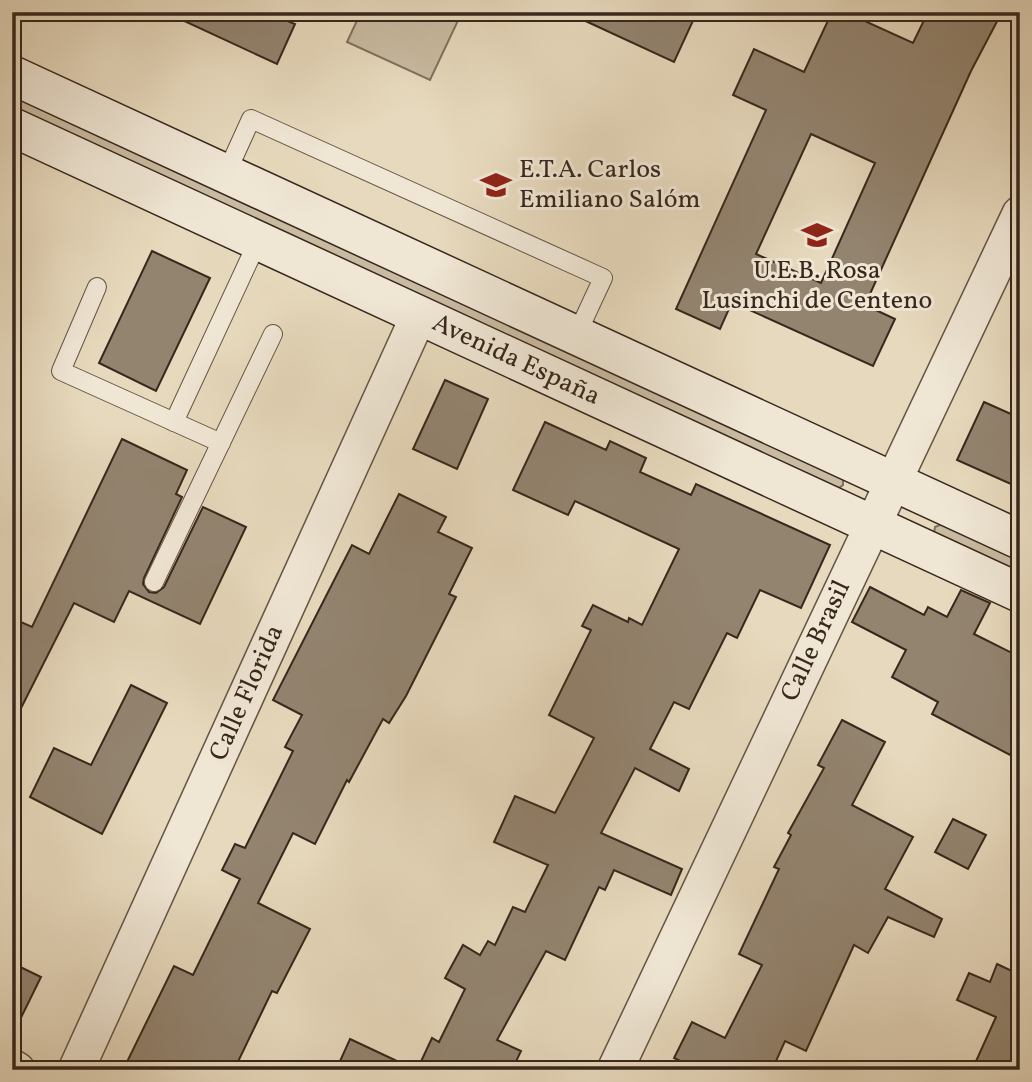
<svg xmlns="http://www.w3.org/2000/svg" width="1032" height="1082" font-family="Vollkorn,serif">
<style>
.grass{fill:#c9bba2;stroke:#80715f;stroke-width:2}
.building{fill:#938470;stroke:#38271c;stroke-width:2;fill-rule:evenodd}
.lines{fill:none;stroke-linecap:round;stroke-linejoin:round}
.service-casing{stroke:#645444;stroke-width:20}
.minor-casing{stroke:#645444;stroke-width:38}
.secondary-casing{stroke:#38271c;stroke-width:41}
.service{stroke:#efe6d4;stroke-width:18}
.minor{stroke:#efe6d4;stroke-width:35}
.secondary{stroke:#efe6d4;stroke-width:38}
.labels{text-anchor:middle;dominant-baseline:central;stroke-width:6;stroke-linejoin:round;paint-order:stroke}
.poi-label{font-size:26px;fill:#38271c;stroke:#efe6d4;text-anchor:start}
.street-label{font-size:26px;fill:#38271c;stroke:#efe6d4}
</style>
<rect width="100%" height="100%" fill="#e7d9bd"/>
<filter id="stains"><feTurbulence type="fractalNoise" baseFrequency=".00286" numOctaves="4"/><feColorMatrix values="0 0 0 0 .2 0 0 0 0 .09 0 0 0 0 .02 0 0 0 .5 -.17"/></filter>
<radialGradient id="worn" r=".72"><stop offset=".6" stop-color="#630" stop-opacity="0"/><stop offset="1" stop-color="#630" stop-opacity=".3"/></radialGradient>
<g class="grass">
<polygon points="361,12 462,12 430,80 347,42"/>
<polygon points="12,94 843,479 843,485 839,488 12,109"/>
<polygon points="944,523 1020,558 1020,574 934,533 935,527"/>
</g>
<g class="building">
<polygon points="165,12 289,12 285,20 295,24 277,64"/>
<polygon points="566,12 697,12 674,62"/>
<path d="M832,12H845L913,43L928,12H1002L971,71L865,305L895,319L873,366L732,302L720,329L676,309L766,110L733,95L754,49L804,72ZM811,134L875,163L821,283L756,254Z"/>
<polygon points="152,251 210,278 156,391 99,363"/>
<polygon points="445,380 488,399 457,469 413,449"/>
<polygon points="984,402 1020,418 1020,488 957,460"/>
<polygon points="545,422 606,450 610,441 646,458 640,472 691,495 696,484 830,545 801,608 760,590 737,638 727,633 689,709 674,702 650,749 689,769 679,791 635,768 601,833 682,869 671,895 614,870 605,890 599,887 565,960 546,951 497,1040 521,1051 512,1070 417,1070 432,1038 439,1042 465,989 445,978 463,945 480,955 488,941 495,945 513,907 525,912 548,865 494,842 515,796 555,813 594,738 549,715 591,630 582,626 593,605 628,622 629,618 642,625 679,549 575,501 568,515 513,490"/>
<polygon points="122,439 187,470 176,494 182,497 144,578 143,584 149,592 156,593 164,587 203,507 246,527 200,624 129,591 114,622 74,603 12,726 12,618 32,627"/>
<polygon points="399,494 446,517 438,532 472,548 449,594 456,597 406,696 389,723 383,719 349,782 347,780 315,844 293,833 258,903 310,929 277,993 272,991 234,1070 123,1070 174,966 193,975 240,879 222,870 235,844 245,848 293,751 285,747 302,715 273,700 352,545 369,554"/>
<polygon points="870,587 924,615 928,607 947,617 961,590 990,603 974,634 1020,657 1020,737 1010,755 932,714 938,702 892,677 906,650 852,622"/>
<polygon points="131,685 167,703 102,834 30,797 54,748 91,765"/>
<polygon points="842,720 885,742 852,805 913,837 885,889 942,919 934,937 888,917 868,953 854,945 806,1051 785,1041 772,1070 699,1070 674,1058 692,1022 725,1038 762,965 739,954 779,869 774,867 791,835 788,833 824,768 818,765"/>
<polygon points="953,819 986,835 968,869 935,852"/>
<polygon points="12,963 41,977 12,1036"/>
<polygon points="997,964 1016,973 1020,966 1020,1070 972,1070 996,1017 957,1000 969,973 990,982"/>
<polygon points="350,1039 416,1070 336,1070"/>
</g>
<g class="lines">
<g class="service-casing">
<g id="service">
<polyline points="226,174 251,119 603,278 576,336"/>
<polyline points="97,287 61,371 221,443"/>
<polyline points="174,422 258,241"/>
<polyline points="154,582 273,334"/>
</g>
</g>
<g class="minor-casing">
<g id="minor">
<polyline points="12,1067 17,1070"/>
<polyline points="76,1070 419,315"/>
<polyline points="615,1070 1020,214"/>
</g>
</g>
<g class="secondary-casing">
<g id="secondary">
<polyline points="12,75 1020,540"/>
<polyline points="12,127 1020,593"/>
</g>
</g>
<use href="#service" class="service"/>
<use href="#minor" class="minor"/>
<use href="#secondary" class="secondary"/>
</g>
<defs>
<g id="school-bare" transform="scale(2.415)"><path d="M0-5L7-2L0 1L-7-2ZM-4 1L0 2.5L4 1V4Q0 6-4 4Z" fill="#8f2418" stroke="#efe6d4" stroke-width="2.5" paint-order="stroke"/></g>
</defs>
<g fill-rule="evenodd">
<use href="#school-bare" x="496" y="185"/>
<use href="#school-bare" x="817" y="235"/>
</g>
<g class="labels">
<g class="poi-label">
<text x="519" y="170">E.T.A. Carlos<tspan x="519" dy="30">Emiliano Salóm</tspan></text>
<text x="817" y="271" text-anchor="middle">U.E.B. Rosa<tspan x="817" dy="30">Lusinchi de Centeno</tspan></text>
</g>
<g class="street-label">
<text transform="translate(516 360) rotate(25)">Avenida España</text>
<text transform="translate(816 641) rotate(-65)">Calle Brasil</text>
<text transform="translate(247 693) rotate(-66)">Calle Florida</text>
</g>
</g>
<rect width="1032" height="1082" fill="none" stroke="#e7d9bd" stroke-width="42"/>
<rect x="14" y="14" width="1004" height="1054" fill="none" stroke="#38271c" stroke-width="3.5"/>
<rect x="21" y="21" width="990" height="1040" fill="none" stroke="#38271c" stroke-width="2"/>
<rect width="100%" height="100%" filter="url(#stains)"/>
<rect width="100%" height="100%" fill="url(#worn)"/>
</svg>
